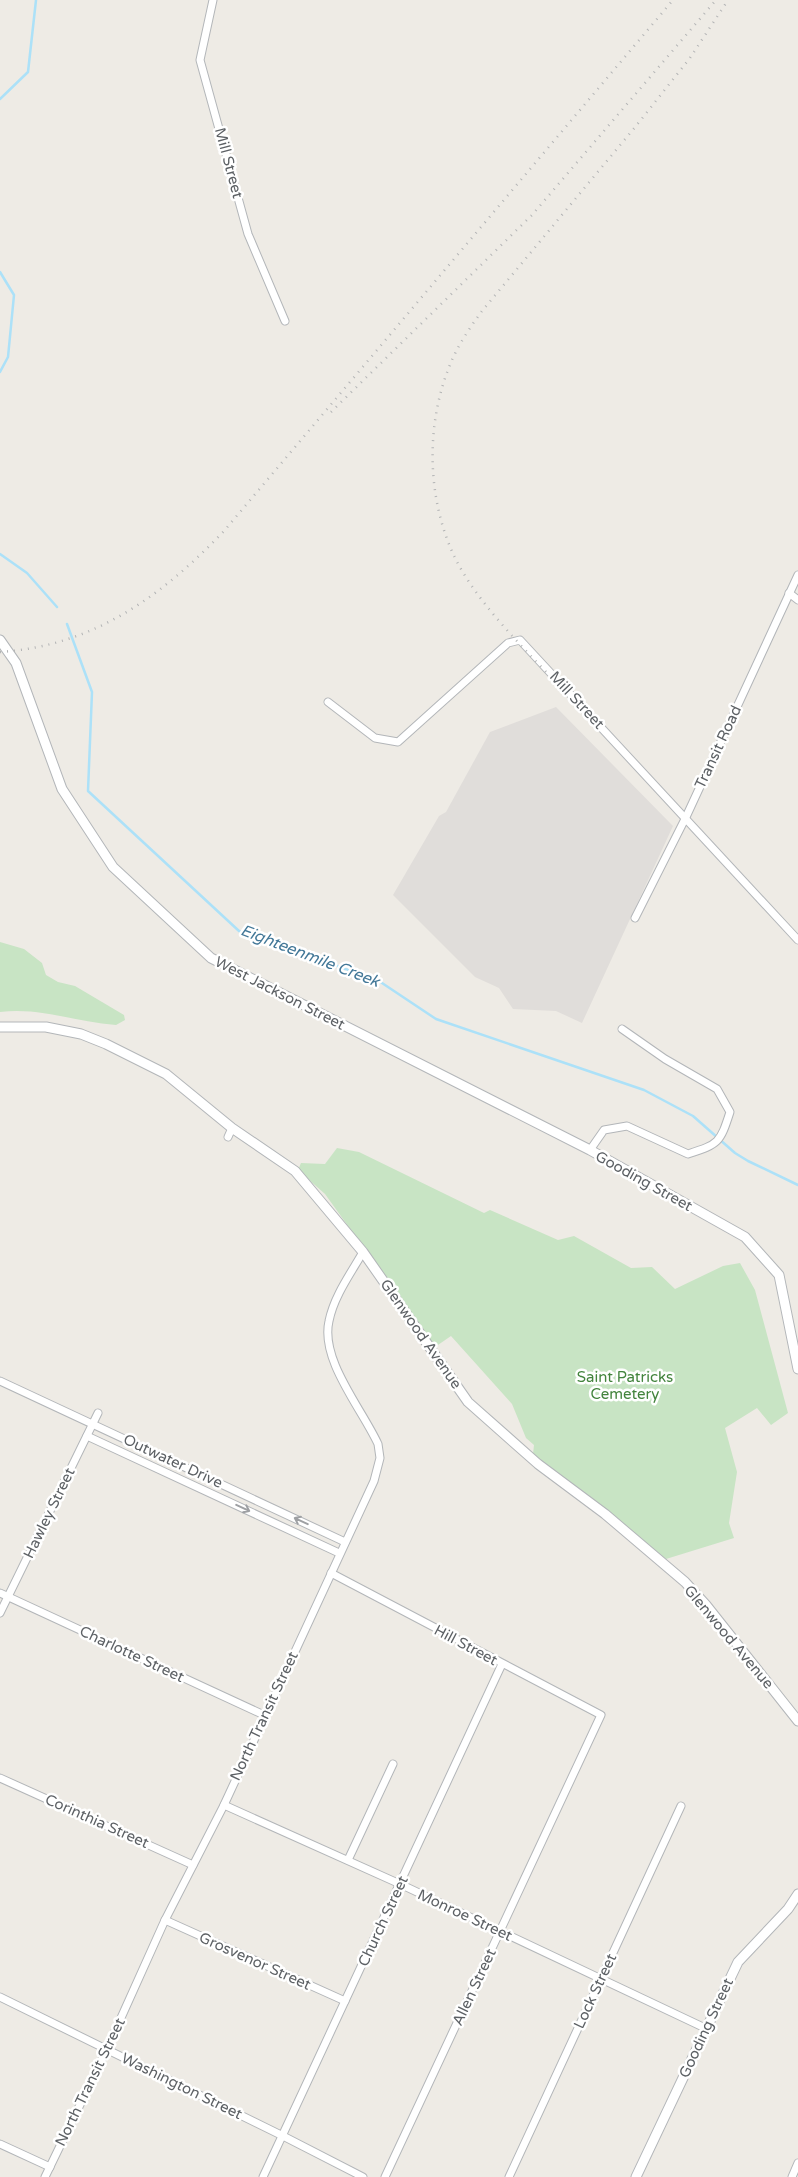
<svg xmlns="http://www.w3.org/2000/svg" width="798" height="2177" font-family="'Varela Round',sans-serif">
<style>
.industrial{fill:#e0ddda}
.green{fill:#c8e4c4}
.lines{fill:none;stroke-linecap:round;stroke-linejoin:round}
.stream{stroke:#ace1f8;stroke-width:2.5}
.minor-casing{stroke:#b3b6b9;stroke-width:9}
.tertiary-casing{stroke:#b3b6b9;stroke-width:11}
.minor{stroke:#fff;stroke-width:7}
.tertiary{stroke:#fff;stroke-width:9}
.rail{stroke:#b3b4b5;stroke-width:2.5;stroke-dasharray:1 6;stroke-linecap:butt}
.oneway{stroke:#9ea0a3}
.labels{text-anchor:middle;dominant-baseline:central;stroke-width:5;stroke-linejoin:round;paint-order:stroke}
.street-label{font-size:15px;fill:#5d6165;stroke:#fff}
.park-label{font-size:15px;fill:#43843d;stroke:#fff}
.water-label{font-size:16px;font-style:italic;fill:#437898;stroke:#fff}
</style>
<rect width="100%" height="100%" fill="#eeebe5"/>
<polygon class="industrial" points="556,707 673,826 582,1023 556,1011 513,1009 499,988 475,977 393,895 439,816 446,812 490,732"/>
<g class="green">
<path d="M0,942L24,949L42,963L46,975L58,982L75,986L124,1015L125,1020L116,1025C76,1022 40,1007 0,1012Z"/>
<polygon points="337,1148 359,1152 484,1213 490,1210 558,1240 574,1236 631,1268 652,1267 675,1289 723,1266 740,1263 755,1290 788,1413 771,1425 757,1408 725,1428 737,1472 729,1523 734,1538 666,1559 533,1454 534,1445 526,1438 512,1404 451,1336 435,1347 325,1194 298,1170 301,1163 325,1164"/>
</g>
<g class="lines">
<g class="stream">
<polyline points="0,99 28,72 36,0"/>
<polyline points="0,272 14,295 8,357 0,372"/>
<polyline points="0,554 27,573 57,607"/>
<polyline points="67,624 92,692 88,791 239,931 379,981 436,1019 644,1090 693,1116 735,1153 748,1161 798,1185"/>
</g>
<g class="minor-casing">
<g id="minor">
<polyline points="213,0 200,60 248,234 285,321"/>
<polyline points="789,593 798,600"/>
<polyline points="328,702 375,738 398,742 508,643 520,640 798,940"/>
<polyline points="635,918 686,817 798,575"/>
<polyline points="228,1137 232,1128"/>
<path d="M590,1150L604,1130L627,1126L688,1154C719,1144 720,1143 730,1112L717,1089L665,1059L622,1029"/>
<polyline points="0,1381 345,1542"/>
<polyline points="87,1436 339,1553"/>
<polyline points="331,1573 601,1715 385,2177"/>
<polyline points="0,1593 264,1715"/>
<polyline points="0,1613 98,1413"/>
<polyline points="0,1778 193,1865"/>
<polyline points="224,1805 400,1884 705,2028"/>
<polyline points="348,1860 393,1764"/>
<polyline points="165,1920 345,2001"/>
<polyline points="0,1997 283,2136 363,2177"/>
<polyline points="0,2144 50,2167"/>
<path d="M45,2177L107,2049L165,1920L224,1805L374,1481L380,1458L378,1444C362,1409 320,1360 329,1321C334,1296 351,1273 363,1252"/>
<polyline points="263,2177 502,1664"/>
<polyline points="509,2177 681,1806"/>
<polyline points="792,2177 798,2163"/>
</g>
</g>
<g class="tertiary-casing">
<g id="tertiary">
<polyline points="0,640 16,663 62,789 113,867 211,958 590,1150 745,1237 779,1275 798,1369"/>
<polyline points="0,1027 46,1027 81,1034 106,1044 166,1074 232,1128 295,1171 363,1252 468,1402 538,1464 605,1514 685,1582 706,1605 798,1721"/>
<polyline points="636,2177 738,1962 788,1909 798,1894"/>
</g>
</g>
<use href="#minor" class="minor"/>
<use href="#tertiary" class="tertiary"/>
<g class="rail">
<polyline points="331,412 532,215 716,0"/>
<path d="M0,652C93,646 161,597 224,531L673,0"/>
<path d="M565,692C528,652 481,608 456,560C426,499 425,422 452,360C460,342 471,326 482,311L636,126L690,58L728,0"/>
</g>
</g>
<defs><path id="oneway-shaft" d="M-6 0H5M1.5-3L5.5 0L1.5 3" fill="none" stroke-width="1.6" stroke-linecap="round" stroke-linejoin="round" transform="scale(1.25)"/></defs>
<g class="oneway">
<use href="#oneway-shaft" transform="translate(243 1508) rotate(25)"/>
<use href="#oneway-shaft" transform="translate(301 1521) rotate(-155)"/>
</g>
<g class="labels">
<g class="street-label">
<text transform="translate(229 163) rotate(75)">Mill Street</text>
<text transform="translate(577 700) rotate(47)">Mill Street</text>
<text transform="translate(718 747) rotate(-65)">Transit Road</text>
<text transform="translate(280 993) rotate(27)">West Jackson Street</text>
<text transform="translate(644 1181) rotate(29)">Gooding Street</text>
<text transform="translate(421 1334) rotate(55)">Glenwood Avenue</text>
<text transform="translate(173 1461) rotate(25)">Outwater Drive</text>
<text transform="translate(49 1513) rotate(-64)">Hawley Street</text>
<text transform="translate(729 1637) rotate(50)">Glenwood Avenue</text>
<text transform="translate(466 1645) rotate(28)">Hill Street</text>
<text transform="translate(132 1654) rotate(25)">Charlotte Street</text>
<text transform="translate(264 1716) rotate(-65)">North Transit Street</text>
<text transform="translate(97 1821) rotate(24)">Corinthia Street</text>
<text transform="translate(465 1915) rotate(25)">Monroe Street</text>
<text transform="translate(383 1921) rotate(-65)">Church Street</text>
<text transform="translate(255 1961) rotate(24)">Grosvenor Street</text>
<text transform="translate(474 1987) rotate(-65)">Allen Street</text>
<text transform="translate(595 1991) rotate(-65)">Lock Street</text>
<text transform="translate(706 2028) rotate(-65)">Gooding Street</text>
<text transform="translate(90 2082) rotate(-64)">North Transit Street</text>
<text transform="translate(182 2086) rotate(26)">Washington Street</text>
</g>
<g class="park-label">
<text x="625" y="1377">Saint Patricks<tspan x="625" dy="17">Cemetery</tspan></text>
</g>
<g class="water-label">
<text transform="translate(310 956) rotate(21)">Eighteenmile Creek</text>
</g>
</g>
</svg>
